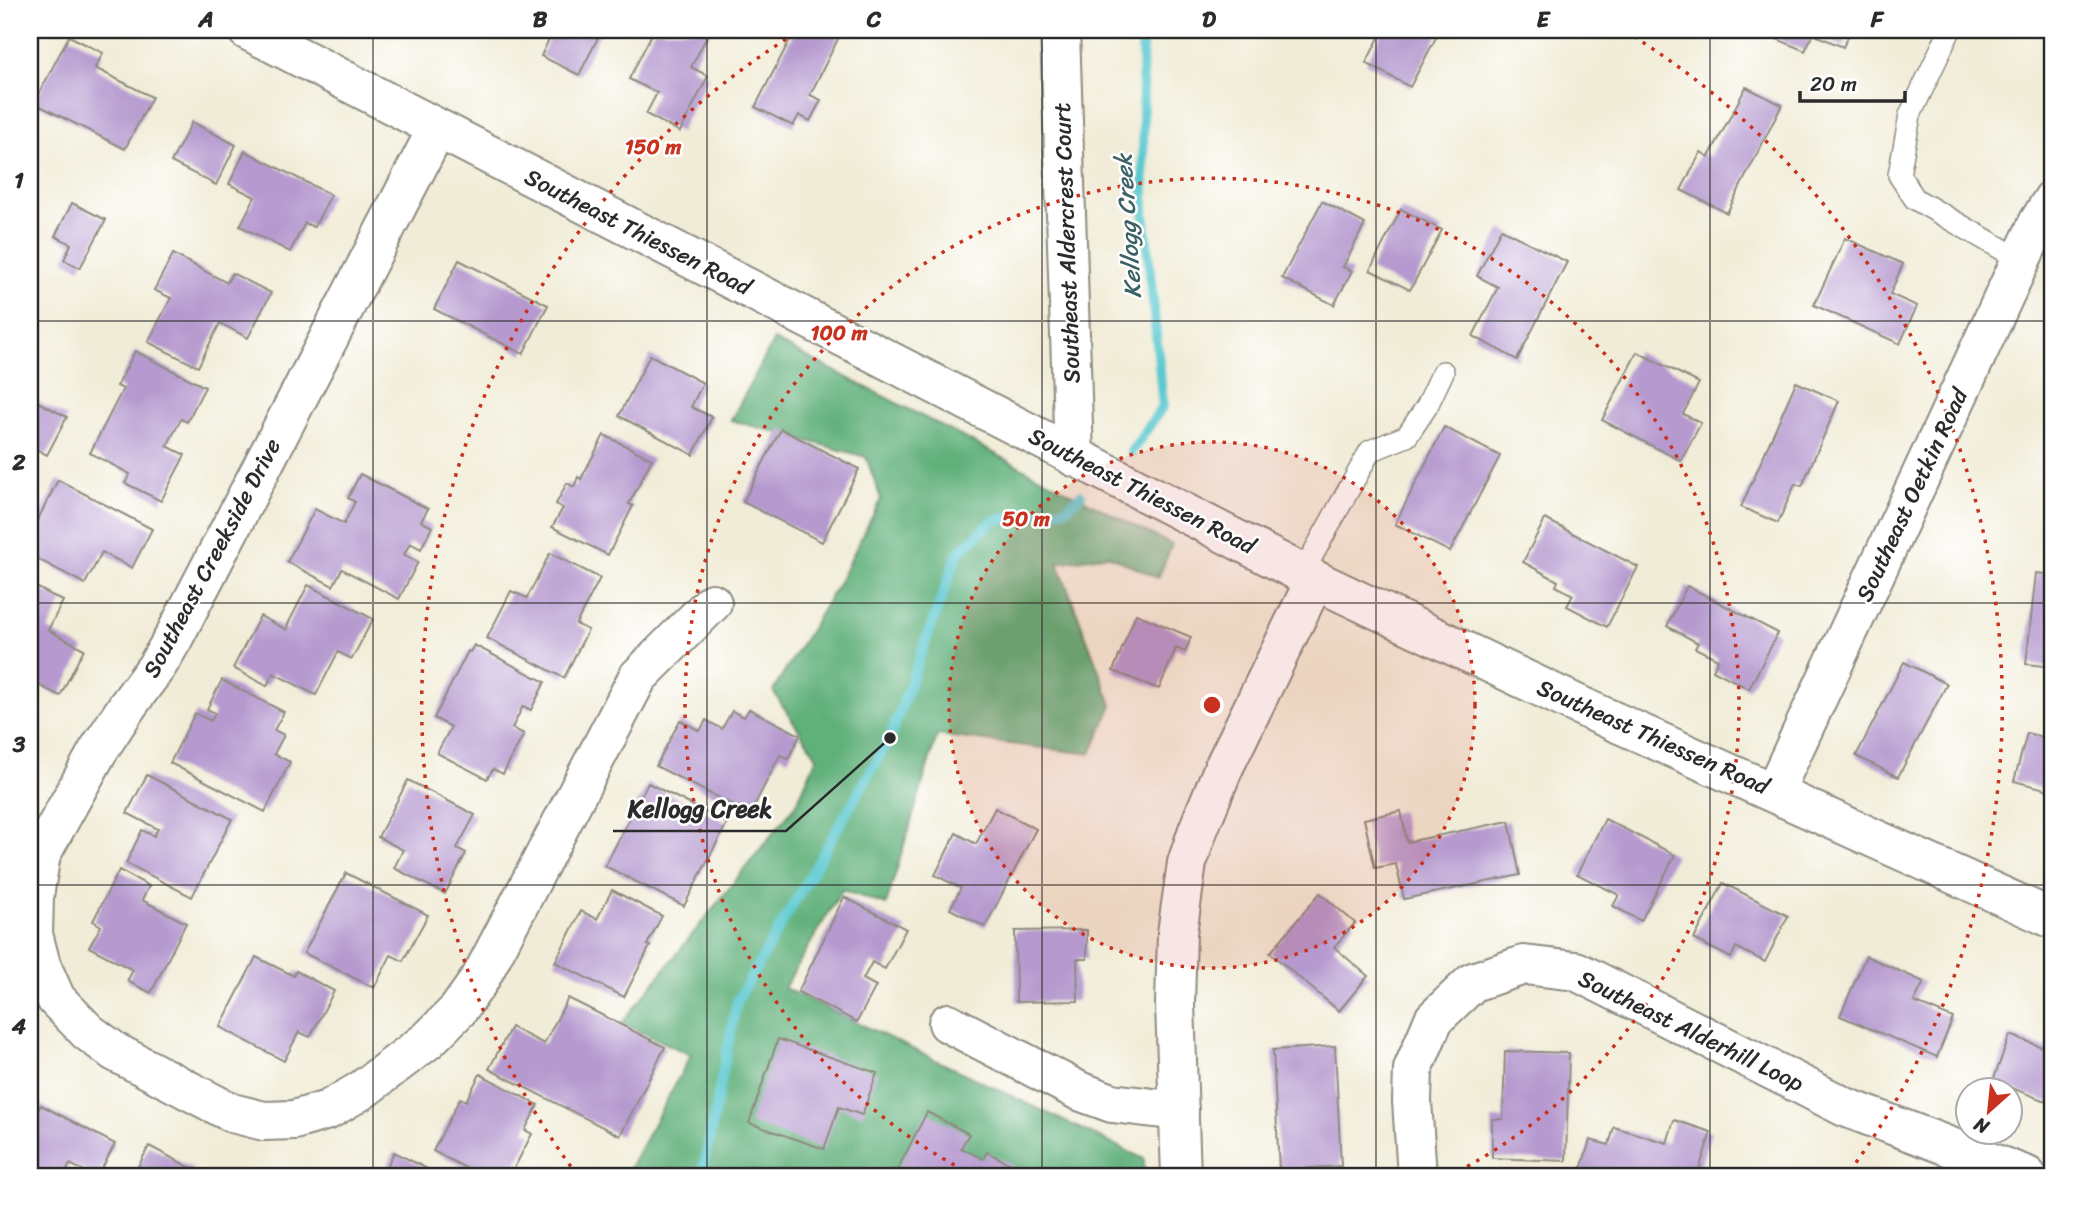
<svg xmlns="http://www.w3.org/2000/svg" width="2083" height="1206" font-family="Sriracha,sans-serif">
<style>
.forest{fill:#61b07a;stroke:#466e52;stroke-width:2}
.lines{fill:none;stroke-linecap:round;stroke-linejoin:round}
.stream{stroke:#5cc9d1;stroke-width:10}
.building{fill:#b599cf}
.service-casing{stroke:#8e8c81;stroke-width:24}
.minor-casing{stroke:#8e8c81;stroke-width:42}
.tertiary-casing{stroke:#8e8c81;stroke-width:42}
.secondary-casing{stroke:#8e8c81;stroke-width:42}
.service{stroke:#fff;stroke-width:21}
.minor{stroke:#fff;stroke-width:38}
.tertiary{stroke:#fff;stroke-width:38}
.secondary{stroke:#fff;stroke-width:38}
.grid{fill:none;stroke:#2b2b2b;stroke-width:2;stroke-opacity:0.55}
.ring{fill:none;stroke:#c8321e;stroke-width:3.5;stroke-dasharray:3.5 7}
.labels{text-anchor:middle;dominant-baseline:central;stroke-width:5;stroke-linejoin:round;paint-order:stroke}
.street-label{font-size:23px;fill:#2b2b2b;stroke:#fff}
.water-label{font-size:24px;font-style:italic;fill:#3c6265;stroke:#fff}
.centre{fill:#c8321e;stroke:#fff;stroke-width:3.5}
.ring-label{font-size:21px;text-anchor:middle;font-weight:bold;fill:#c8321e;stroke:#fff;stroke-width:5;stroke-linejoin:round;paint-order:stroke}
.leader{fill:none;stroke:#2b2b2b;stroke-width:2.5}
.callout-dot{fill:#2b2b2b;stroke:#fff;stroke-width:2.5}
.callout-label{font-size:24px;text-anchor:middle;font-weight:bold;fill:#2b2b2b;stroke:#fff;stroke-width:5;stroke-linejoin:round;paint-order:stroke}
.neatline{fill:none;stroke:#2b2b2b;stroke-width:2.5}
.grid-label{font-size:23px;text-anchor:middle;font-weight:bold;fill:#2b2b2b}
</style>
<rect width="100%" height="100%" fill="#fff"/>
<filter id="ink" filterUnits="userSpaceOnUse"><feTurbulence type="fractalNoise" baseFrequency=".0143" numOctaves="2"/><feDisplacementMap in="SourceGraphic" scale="14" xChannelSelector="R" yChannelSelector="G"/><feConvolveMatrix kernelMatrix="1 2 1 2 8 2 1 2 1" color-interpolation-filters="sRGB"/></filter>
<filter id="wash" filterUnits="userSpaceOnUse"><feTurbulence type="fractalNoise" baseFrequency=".00686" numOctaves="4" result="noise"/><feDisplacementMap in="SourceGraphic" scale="28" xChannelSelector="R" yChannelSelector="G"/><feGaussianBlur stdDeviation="1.57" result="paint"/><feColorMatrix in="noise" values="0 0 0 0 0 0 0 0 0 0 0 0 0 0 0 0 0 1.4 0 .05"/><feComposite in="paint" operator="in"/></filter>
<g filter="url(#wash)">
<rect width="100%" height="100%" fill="#f1ecd7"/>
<polygon class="forest" points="774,340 1172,545 1158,578 1108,555 1058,563 1112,705 1091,754 937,735 886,905 842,890 784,988 1144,1159 1144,1176 617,1176 627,1173 691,1055 622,1023 797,803 817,757 773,691 838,584 881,499 866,457 731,420"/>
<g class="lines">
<g class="stream">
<polyline points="1131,452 1163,406 1144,210 1142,30"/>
<polyline points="702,1176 737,1001 890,738 958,553 994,520 1066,509 1081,495"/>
</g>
</g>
<g id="blocks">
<g class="building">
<polygon points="540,30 602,30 579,75 541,56 551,35"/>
<polygon points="654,30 707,30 710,31 691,67 708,76 680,132 646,114 657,93 629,79"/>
<polygon points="795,30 829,30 840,35 810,95 821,100 810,121 799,115 793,126 755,107"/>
<polygon points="1383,30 1440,30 1410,87 1366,63"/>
<polygon points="1756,30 1851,30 1843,47 1813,34 1805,51"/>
<polygon points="69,36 103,53 95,68 152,97 125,149 34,103"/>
<polygon points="1746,87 1782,105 1727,213 1681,190 1701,152 1709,157"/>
<polygon points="192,122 236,145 216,185 171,162"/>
<polygon points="245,151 331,195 314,227 305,223 290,252 240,226 255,197 229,184"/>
<polygon points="1322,201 1365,224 1343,267 1352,271 1334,305 1282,278"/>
<polygon points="72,203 106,220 80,268 64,260 71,244 55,236"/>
<polygon points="1401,209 1442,230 1410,290 1370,270"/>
<polygon points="1501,229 1567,262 1517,360 1473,336 1498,287 1477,276"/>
<polygon points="1845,238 1903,264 1890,294 1917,306 1900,344 1814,305"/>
<polygon points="173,254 227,283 232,273 271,293 248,338 220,323 198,367 148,342 171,298 154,290"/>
<polygon points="459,260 548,305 523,354 434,309"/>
<polygon points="135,351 205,387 187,422 181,419 167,446 185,455 161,501 125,483 130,474 90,453 123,389 117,386"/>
<polygon points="1637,352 1699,383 1683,414 1701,423 1681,461 1602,420"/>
<polygon points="650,355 703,383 691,407 712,417 693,455 619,416"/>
<polygon points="1796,382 1839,401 1802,486 1795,484 1778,523 1741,507"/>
<polygon points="38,402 67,417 47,455 30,446 30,417"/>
<polygon points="1444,427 1500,456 1450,552 1395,524"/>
<polygon points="781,429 859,469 822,542 743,502"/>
<polygon points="604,435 652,459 629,504 633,506 608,555 552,527 563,508 556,504 567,483 574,487 578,477 581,479"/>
<polygon points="360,474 428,509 421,521 432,527 421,549 410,543 404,555 418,562 399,599 342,569 333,586 287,562 315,509 344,524 355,502 348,498"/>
<polygon points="58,480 152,529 132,568 102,552 85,584 30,555 30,535"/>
<polygon points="1545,519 1638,567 1607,627 1567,606 1573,595 1556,586 1558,581 1523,562"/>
<polygon points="550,553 600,578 576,624 588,630 564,678 487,638 511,591 527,598"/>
<polygon points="2036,573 2053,575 2053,667 2026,664"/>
<polygon points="30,584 63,601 48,630 84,649 60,696 30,681"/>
<polygon points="308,585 373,619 352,659 338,652 316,695 273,673 267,686 233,668 260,616 287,630 288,627 287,626"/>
<polygon points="1687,586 1778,633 1749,689 1713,670 1718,659 1695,648 1698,643 1667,626"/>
<polygon points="1136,614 1191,637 1185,652 1176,648 1159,689 1113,671"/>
<polygon points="474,645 545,682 531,710 523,706 512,728 524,734 503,774 493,769 487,779 437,753 451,727 434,718 468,651 470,652"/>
<polygon points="1904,662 1947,684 1898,777 1856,756"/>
<polygon points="222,680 284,712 274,730 284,735 274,754 290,762 265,812 170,763 195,713 211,721 215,713 207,709"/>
<polygon points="749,709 800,735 788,759 780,755 750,814 656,766 680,720 700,731 706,720 722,729 732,711 744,717"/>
<polygon points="2027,733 2053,740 2053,791 2014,781"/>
<polygon points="147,775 232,819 192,897 126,863 142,830 154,836 158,829 127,813"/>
<polygon points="408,780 475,815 457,848 466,853 445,894 394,868 403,850 378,837"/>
<polygon points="648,783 727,823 684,906 605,866"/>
<polygon points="995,808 1036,829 985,927 950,909 961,888 935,875 956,833 976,844"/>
<polygon points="1401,811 1407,842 1509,821 1520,875 1404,899 1396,864 1375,868 1364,819"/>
<polygon points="1605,819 1675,855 1641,921 1613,906 1619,895 1577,874"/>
<polygon points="119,870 149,886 142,900 186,923 151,993 127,981 133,970 89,947 101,926 93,921"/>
<polygon points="346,873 428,915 403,961 391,955 374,988 304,953"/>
<polygon points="1723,883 1788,916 1765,962 1736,947 1731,958 1694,939"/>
<polygon points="612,890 662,916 647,945 650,946 624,997 555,962 581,911 597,919"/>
<polygon points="1320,893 1355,923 1334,947 1368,976 1339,1011 1270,953"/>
<polygon points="844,897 906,929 885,969 872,962 863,979 876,986 857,1022 798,992"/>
<polygon points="1087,930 1087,959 1077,959 1078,1001 1016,1002 1015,931"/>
<polygon points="1866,956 1924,982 1914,1002 1953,1018 1937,1057 1840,1016"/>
<polygon points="256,957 294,976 296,971 334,991 310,1037 299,1032 284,1061 220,1027"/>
<polygon points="568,998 665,1047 620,1136 489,1069 511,1027 544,1044"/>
<polygon points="2010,1035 2053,1051 2053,1104 1993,1081"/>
<polygon points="778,1039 877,1073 862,1115 839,1107 824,1149 749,1123"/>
<polygon points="1335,1046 1341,1166 1279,1170 1273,1050"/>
<polygon points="1505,1051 1569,1053 1566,1161 1492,1158 1492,1119 1503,1119"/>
<polygon points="480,1074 538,1105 525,1130 532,1134 510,1176 481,1176 433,1151 460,1098 466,1101"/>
<polygon points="41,1105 115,1144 98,1176 94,1176 70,1164 64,1176 30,1176 30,1106 38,1110"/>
<polygon points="927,1112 969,1134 961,1148 983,1159 987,1152 1012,1165 1007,1176 894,1176"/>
<polygon points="1674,1120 1711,1132 1697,1176 1579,1176 1590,1140 1609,1145 1614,1127 1667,1143"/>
<polygon points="149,1146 193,1169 190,1176 133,1176"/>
<polygon points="394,1152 441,1176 382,1176"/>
</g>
</g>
</g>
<g filter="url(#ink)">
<use href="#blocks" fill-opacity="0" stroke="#8e8c81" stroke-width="2"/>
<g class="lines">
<g class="service-casing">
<g id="service">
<polyline points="1950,30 1910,115 1899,175 1915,199 2021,260"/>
<polyline points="1302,574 1370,451 1407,436 1427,406 1443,372"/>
</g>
</g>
<g class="minor-casing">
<g id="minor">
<polyline points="1060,30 1074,457"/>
<polyline points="437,129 173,639 157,666 128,705 98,751 41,854 34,896 33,934 41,965 56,999 88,1032 115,1052 232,1113 264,1121 294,1120 328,1110 362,1090 428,1040 458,1010 480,979 638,677 712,603"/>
<polyline points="1774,792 2038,223 2053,199"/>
<polyline points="948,1023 1079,1091 1112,1103 1179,1111"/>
<polyline points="1417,1176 1412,1101 1413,1069 1434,1019 1473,982 1524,965 1576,971 1845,1107 2027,1176"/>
</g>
</g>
<g class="tertiary-casing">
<polyline id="tertiary" points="1181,1176 1175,1004 1177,933 1187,863 1198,830 1223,769 1315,580"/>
</g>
<g class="secondary-casing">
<polyline id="secondary" points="247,30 1315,580 1589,710 2053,919"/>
</g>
<use href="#service" class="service"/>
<use href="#minor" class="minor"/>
<use href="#tertiary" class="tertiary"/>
<use href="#secondary" class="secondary"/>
</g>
</g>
<path class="grid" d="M373,30V1176M707,30V1176M1042,30V1176M1376,30V1176M1710,30V1176M30,321H2053M30,603H2053M30,885H2053"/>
<circle cx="1212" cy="705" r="263" fill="#c8321e" fill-opacity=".12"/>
<g class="ring">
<circle cx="1212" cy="705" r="263"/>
<path d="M973 1175A527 527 0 1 1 1451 1175"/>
<path d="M577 1175A790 790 0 0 1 799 31M1625 31A790 790 0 0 1 1847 1175"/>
</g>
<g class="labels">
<g class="street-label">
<text transform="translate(638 232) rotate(27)">Southeast Thiessen Road</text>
<text transform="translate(1067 243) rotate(-92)">Southeast Aldercrest Court</text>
<text transform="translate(1142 491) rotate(27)">Southeast Thiessen Road</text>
<text transform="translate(1912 495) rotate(-65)">Southeast Oetkin Road</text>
<text transform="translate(212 558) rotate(-62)">Southeast Creekside Drive</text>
<text transform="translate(1653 737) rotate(24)">Southeast Thiessen Road</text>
<text transform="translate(1691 1031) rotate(26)">Southeast Alderhill Loop</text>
</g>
<g class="water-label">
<text transform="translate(1128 226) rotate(-94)">Kellogg Creek</text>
</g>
</g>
<circle cx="1212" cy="705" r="10" class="centre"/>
<g class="ring-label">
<text x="653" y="154">150 m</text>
<text x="839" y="340">100 m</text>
<text x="1026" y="526">50 m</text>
</g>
<path class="leader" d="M890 738L786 831H613"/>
<circle class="callout-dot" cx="890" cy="738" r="7"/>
<g class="callout-label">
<text x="700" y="817">Kellogg Creek</text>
</g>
<rect width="2083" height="1206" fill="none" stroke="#fff" stroke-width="77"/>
<g transform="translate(1989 1111) rotate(207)"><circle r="33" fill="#ffffff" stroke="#aaaaaa" stroke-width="2"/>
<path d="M0-5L12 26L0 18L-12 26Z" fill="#c8321e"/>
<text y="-10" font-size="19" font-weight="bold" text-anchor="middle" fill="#2b2b2b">N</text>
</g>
<path d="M1800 91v10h105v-10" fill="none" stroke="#2b2b2b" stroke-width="3.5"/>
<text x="1810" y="91" font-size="21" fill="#2b2b2b" stroke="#ffffff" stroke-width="5" paint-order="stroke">20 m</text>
<rect x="38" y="38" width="2006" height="1130" class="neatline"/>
<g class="grid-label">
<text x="206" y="27">A</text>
<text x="540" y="27">B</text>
<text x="874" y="27">C</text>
<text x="1209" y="27">D</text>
<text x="1543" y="27">E</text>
<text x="1877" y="27">F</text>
<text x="19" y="188">1</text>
<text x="19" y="470">2</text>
<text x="19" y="752">3</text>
<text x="19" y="1034">4</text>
</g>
</svg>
